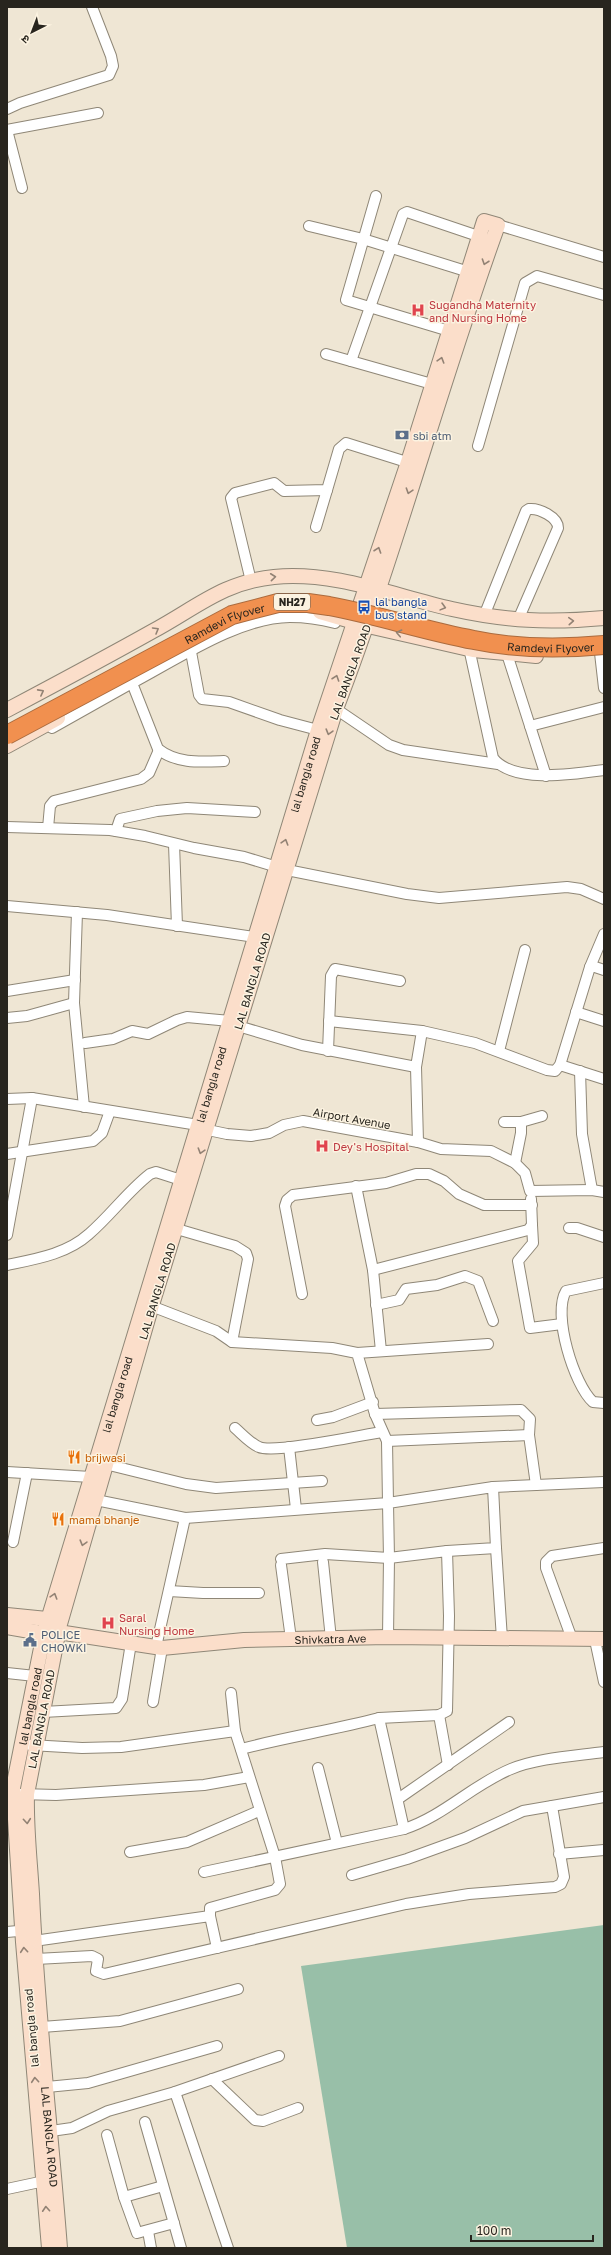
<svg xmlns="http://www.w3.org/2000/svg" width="611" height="2255" font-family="'Golos Text','Noto Sans Devanagari',sans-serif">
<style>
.forest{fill:#98bfa8}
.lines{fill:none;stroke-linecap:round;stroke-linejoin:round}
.street-casing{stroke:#8f8777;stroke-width:12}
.secondary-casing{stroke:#8f8777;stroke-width:16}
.street{stroke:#fff;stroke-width:10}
.secondary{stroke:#fbdeca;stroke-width:14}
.highway-bridge-casing{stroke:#ab6b3e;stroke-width:20;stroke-linecap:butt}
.highway-bridge{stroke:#f1904f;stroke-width:18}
.oneway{stroke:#928274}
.labels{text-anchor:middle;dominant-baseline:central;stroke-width:3;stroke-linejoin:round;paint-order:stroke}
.shield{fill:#fcf3e1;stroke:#686358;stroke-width:1}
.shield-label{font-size:10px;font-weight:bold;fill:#28251e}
.health-label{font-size:11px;fill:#be3a42;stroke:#fcf3e1;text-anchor:start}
.service-label{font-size:11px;fill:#4e5e75;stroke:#fcf3e1;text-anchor:start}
.transit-label{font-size:11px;fill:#164399;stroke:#fcf3e1;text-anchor:start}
.street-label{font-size:11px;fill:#28251e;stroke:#fcf3e1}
.food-label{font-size:11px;fill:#c56008;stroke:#fcf3e1;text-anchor:start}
</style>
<rect width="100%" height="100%" fill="#efe6d4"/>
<polygon class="forest" points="604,1925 604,2248 347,2248 301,1966"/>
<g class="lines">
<g class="street-casing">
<g id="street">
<polyline points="7,109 20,103 109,75 113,66 111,56 92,7"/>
<polyline points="7,130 98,113"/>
<polyline points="7,130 22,188"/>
<polyline points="376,196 346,300 456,333"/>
<polyline points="498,225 604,257"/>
<polyline points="309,226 363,239 469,272"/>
<polyline points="326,354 439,386"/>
<polyline points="351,361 403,214 407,212 484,238"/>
<polyline points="478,446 525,283 537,276 604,295"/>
<polyline points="316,527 327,490"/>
<polyline points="251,581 231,498 235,493 274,483 284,491 327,490 339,449 346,443 413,464"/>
<path d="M484,616L526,511L529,509C539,508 558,517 558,528L518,620"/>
<path d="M469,648L493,758C513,784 575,774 604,770"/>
<polyline points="191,652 199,695 202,699 229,702 280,720 318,730"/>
<polyline points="600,653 604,688"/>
<polyline points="507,654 546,776"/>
<polyline points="336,709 389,745 403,750 498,764"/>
<polyline points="530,726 604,707"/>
<polyline points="52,728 132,683"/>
<path d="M224,761C200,762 177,764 158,749L132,683C176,660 239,617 290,617C305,617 320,619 335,623"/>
<polyline points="7,827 110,830 145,836 194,848 244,857 287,870 407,894 439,898 567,887 581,889 604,899"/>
<polyline points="48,828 50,806 54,801 141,779 149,773 159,750"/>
<polyline points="116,831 120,819 157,811 187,808 255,812"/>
<polyline points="174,844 177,926"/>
<polyline points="7,906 107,915 261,938"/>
<polyline points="77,912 74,1003 84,1107"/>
<polyline points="590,967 604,934"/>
<polyline points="7,991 75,980"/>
<polyline points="576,1012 604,1021"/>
<polyline points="7,1018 27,1016 74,1003"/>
<polyline points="329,1021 422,1031 475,1043 547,1070 555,1071 560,1065 590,967 592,966 604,970"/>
<polyline points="238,1026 302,1045 416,1067 422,1031"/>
<polyline points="85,1043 113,1039 132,1031 148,1034 177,1020 187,1017 230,1021"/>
<polyline points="328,1051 331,976 335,969 400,981"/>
<polyline points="499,1051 525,950"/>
<polyline points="560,1065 604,1079"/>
<polyline points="416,1067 418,1142"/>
<polyline points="580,1071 582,1134 592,1190"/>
<polyline points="7,1099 32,1098 198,1125 208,1130 227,1134 251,1136 269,1133 284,1125 303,1121 418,1142 441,1149 491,1151 515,1163 525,1173 530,1191 592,1190 604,1192"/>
<polyline points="504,1122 521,1122 521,1133 515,1163"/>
<polyline points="521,1122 542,1116"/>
<polyline points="7,1154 93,1141 102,1133 110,1111"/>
<polyline points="356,1186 373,1270 381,1351"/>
<polyline points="532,1225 533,1243 518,1261 530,1328 562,1324"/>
<polyline points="170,1227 235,1246 246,1253 248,1259 232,1342"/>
<polyline points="569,1228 577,1228 604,1237"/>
<polyline points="7,1235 32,1098"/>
<path d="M7,1265C36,1259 67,1254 89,1234C111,1215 128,1191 150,1174L156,1172L181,1180"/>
<polyline points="373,1270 528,1230 532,1225 531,1199"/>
<path d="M604,1283L566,1291C552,1314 574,1385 593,1402L604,1403"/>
<polyline points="302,1294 285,1206 287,1200 293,1195 386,1183 416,1174 429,1174 444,1181 459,1194 484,1205 532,1205"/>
<polyline points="376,1305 399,1300 406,1289 437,1285 465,1276 478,1281 493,1321"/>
<polyline points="357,1353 488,1344"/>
<polyline points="375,1414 521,1410 530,1419 529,1435 536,1485"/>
<polyline points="317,1420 333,1417 373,1402"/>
<path d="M235,1428C242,1434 251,1444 259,1447C274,1454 362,1435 382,1432"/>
<polyline points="387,1441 529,1435"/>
<polyline points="289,1447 296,1509"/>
<polyline points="101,1463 186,1484 216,1488 322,1481"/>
<polyline points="7,1472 91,1477"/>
<polyline points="493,1487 604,1482"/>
<polyline points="96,1500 185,1518 388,1503 387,1441 375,1414 357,1353 332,1348 232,1342 216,1331 146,1304"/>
<polyline points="13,1542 27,1473"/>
<polyline points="496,1548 502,1639"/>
<polyline points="281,1559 325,1554 389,1558 388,1503 493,1487 496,1548 447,1551"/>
<polyline points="323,1562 331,1639"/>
<polyline points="281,1565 291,1639"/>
<polyline points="169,1591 203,1593 259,1593"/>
<path d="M388,1637L389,1558L447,1551L449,1616L447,1711L439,1715L379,1718L404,1829C444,1816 472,1785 511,1769C537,1758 575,1756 604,1752"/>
<polyline points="572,1639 546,1568 546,1562 552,1556 604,1548"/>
<polyline points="595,1640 604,1682"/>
<polyline points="156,1647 185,1518"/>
<polyline points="7,1673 35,1676"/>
<polyline points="231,1693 235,1731"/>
<polyline points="153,1702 162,1648"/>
<polyline points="43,1712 116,1708 122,1699 131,1643"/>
<polyline points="439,1715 448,1765"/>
<polyline points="30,1745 82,1748 121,1747 235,1731 275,1857 280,1884 275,1890 210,1908 210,1916"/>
<path d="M241,1749C287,1737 333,1730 379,1718"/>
<polyline points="318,1768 337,1843"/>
<polyline points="20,1794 56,1795 204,1785 249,1777"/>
<polyline points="398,1799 509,1722"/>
<polyline points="130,1852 187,1842 259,1811"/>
<polyline points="559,1854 604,1850"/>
<polyline points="204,1872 404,1829"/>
<polyline points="352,1875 407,1859 465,1838 523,1811 552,1806"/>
<polyline points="7,1932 29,1930"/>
<polyline points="34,1941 210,1916 217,1948"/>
<polyline points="36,1959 92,1956 98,1959 96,1971 104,1974 406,1904 469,1894 555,1887 561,1884 564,1877 552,1806 604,1797"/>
<polyline points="42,2027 120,2021 238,1989"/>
<polyline points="212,2079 255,2120 263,2121 298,2108"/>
<polyline points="47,2087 88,2083 217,2046"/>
<polyline points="175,2092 228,2248"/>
<polyline points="145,2122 181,2248"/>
<polyline points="44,2132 72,2128 108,2111 175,2092 279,2056"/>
<polyline points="107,2135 124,2197 163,2186"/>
<polyline points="7,2189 49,2180"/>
<polyline points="124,2197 137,2233 174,2223"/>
<polyline points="148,2231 151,2248"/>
</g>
</g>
<g class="secondary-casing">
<g id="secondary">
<polyline points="320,612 368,626 473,650 536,656"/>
<path d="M7,710C56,684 105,658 153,631C196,608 223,582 274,577C335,571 394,596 452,609C506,621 549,623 604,618"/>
<polyline points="7,746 58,718"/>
<polyline points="7,1615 47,1619 56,1623"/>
<polyline points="7,1627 53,1635"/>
<path id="s1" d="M58,1632L162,1648L244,1640L388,1637L604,1639"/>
<path id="s2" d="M49,2248L23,1942L13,1788L44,1633L318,730L408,462L484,221L498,225C440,385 397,550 336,709L152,1305L60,1624L27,1794C26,1827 30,1861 32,1894C37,2012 51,2130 60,2248"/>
</g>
</g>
<use href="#street" class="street"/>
<use href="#secondary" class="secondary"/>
<g class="highway-bridge-casing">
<g id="highway-bridge">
<path id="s3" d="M7,735L232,615L278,603H308L329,606C378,615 425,631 474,640C517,649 561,649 604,645"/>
</g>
</g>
<use href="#highway-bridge" class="highway-bridge"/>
</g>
<defs><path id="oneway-chevron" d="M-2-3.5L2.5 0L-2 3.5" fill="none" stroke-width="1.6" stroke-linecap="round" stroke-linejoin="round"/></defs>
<g class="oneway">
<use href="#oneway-chevron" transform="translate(485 262) rotate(109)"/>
<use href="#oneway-chevron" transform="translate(441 360) rotate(-73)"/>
<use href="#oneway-chevron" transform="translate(409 491) rotate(108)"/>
<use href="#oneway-chevron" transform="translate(378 550) rotate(-71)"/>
<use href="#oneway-chevron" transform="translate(273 577) rotate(-6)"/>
<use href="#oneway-chevron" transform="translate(443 607) rotate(15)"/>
<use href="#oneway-chevron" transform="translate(571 621) rotate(-4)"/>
<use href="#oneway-chevron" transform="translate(156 630) rotate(-30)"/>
<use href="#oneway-chevron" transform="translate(399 633) rotate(-168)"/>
<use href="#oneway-chevron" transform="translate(336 678) rotate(-71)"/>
<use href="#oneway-chevron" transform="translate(41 692) rotate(-28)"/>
<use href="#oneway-chevron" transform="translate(329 732) rotate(106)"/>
<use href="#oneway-chevron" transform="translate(285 842) rotate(-73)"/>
<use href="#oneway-chevron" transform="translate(201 1151) rotate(107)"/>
<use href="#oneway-chevron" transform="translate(83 1543) rotate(106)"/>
<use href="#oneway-chevron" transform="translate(54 1596) rotate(-73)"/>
<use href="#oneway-chevron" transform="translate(27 1821) rotate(85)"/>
<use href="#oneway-chevron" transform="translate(24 1950) rotate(-95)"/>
<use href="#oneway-chevron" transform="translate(35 2080) rotate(-95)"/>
<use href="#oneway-chevron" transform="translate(46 2209) rotate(-94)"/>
</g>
<defs>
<g id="hospital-bare" transform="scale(1.08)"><path d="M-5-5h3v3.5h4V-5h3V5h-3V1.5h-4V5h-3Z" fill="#e0444e" stroke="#fcf3e1" stroke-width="2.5" paint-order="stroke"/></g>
<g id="bank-bare" transform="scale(1.08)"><path d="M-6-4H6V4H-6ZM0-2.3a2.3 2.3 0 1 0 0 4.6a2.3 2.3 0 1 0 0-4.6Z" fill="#5c6f8a" stroke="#fcf3e1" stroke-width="2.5" paint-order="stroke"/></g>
<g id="bus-bare" transform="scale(1.08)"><path d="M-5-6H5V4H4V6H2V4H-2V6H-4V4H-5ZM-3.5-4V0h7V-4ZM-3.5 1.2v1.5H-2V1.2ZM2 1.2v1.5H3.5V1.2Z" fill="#1a4fb4" stroke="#fcf3e1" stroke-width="2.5" paint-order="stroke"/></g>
<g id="restaurant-bare" transform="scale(1.08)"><path d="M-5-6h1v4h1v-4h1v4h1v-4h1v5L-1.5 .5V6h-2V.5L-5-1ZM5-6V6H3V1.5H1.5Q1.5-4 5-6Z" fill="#e8710a" stroke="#fcf3e1" stroke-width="2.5" paint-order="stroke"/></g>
<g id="civic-bare" transform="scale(1.08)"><path d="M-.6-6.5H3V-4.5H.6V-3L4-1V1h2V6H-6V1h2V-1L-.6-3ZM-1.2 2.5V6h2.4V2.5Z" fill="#5c6f8a" stroke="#fcf3e1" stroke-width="2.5" paint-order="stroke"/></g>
</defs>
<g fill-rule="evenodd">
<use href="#hospital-bare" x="418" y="310"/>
<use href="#bank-bare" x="402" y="435"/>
<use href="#bus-bare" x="364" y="607"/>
<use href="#hospital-bare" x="322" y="1146"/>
<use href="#restaurant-bare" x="74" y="1457"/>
<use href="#restaurant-bare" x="58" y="1519"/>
<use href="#hospital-bare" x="108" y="1623"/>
<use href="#civic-bare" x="30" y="1640"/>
</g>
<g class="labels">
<rect class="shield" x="274" y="594" width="36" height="16" rx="3"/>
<g class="shield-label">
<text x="292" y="602">NH27</text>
</g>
<g class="health-label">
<text x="429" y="304">Sugandha Maternity<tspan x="429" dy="13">and Nursing Home</tspan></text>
<text x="333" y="1146">Dey's Hospital</text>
<text x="119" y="1617">Saral<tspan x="119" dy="13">Nursing Home</tspan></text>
</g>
<g class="service-label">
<text x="413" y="435">sbi atm</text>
<text x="41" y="1634">POLICE<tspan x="41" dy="13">CHOWKI</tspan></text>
</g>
<g class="transit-label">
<text x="375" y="601">lal bangla<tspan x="375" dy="13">bus stand</tspan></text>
</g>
<g class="street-label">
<text stroke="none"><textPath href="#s3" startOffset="245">Ramdevi Flyover</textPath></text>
<text stroke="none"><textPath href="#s3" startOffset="580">Ramdevi Flyover</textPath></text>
<text transform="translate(350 672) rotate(-70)">LAL BANGLA ROAD</text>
<text stroke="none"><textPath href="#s2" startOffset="1517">lal bangla road</textPath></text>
<text transform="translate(252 981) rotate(-73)">LAL BANGLA ROAD</text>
<text stroke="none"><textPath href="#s2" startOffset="1193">lal bangla road</textPath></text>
<text transform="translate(352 1118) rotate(10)">Airport Avenue</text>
<text transform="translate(157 1291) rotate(-73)">LAL BANGLA ROAD</text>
<text stroke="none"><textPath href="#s2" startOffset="869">lal bangla road</textPath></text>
<text stroke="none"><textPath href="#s1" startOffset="274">Shivkatra Ave</textPath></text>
<text stroke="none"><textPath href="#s2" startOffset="545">lal bangla road</textPath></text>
<text transform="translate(41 1719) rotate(-79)">LAL BANGLA ROAD</text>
<text transform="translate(31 2028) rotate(-95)">lal bangla road</text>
<text stroke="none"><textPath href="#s2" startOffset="4096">LAL BANGLA ROAD</textPath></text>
</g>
<g class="food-label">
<text x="85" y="1457">brijwasi</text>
<text x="69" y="1519">mama bhanje</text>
</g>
</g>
<rect width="611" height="2255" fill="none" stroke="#28251e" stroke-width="16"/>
<g transform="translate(32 32) rotate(222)" stroke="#fcf3e1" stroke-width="3" paint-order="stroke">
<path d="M0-3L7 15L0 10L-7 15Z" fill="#28251e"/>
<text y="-6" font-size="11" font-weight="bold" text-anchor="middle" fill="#28251e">उ</text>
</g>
<path d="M471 2235v6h122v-6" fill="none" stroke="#28251e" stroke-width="2"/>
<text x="477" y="2235" font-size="12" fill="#28251e" stroke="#fcf3e1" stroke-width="3" paint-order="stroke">100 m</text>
</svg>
